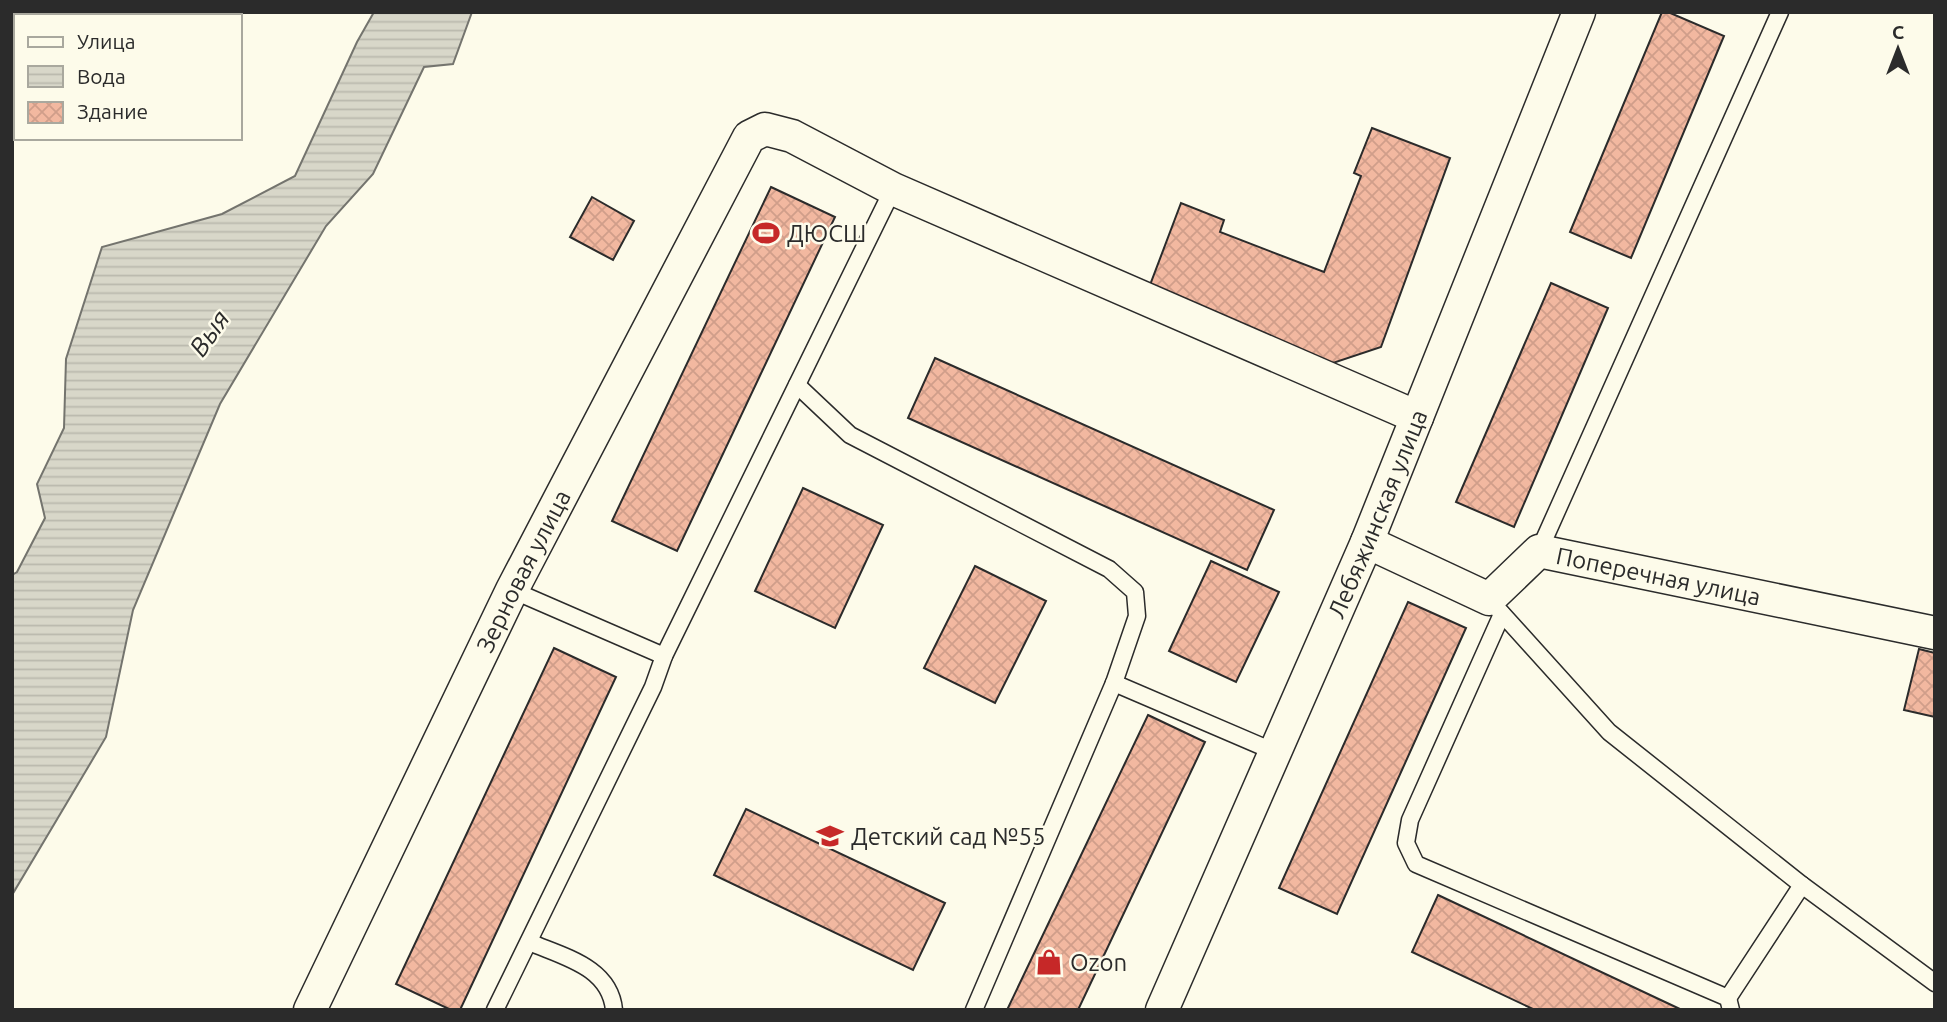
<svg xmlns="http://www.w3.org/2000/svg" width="1947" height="1022" font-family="Ubuntu,sans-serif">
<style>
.water{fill:url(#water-rules);stroke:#74746e;stroke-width:2}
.building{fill:url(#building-cross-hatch);stroke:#2b2b2b;stroke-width:2}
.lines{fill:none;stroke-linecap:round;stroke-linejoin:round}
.lane-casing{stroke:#2b2b2b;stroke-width:19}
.street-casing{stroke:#2b2b2b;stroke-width:35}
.lane{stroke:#fdfbea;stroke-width:16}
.street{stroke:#fdfbea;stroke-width:32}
.rail-casing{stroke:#2b2b2b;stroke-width:8}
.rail{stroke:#fdfbea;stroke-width:5;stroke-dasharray:16;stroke-linecap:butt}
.labels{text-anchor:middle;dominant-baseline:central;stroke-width:5;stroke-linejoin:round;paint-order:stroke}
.poi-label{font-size:24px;fill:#2b2b2b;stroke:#fdfbea;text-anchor:start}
.street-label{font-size:24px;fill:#2b2b2b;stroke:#fdfbea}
.water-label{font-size:26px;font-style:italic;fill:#2b2b2b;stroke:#fdfbea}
</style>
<defs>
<pattern id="water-rules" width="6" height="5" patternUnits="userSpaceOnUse" patternTransform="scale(1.75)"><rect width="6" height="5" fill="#d8d7c9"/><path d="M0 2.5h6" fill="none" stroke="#bab9ad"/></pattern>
<pattern id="building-cross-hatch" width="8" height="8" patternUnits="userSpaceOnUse" patternTransform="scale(1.75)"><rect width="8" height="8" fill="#f2b8a0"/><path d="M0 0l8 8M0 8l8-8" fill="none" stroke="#d09e8a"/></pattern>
</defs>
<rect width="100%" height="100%" fill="#fdfbea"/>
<polygon class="water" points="374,12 472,12 453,64 424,67 373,174 326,226 220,404 133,610 106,737 12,895 12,575 17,572 45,518 37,484 64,428 66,359 102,247 222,214 295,176 357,42"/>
<g class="building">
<polygon points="1662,12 1668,12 1724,36 1631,258 1570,232"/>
<polygon points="1372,128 1450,158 1381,347 1330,364 1147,293 1181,203 1224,220 1220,232 1324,272 1361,176 1354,173"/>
<polygon points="771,187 835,217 677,551 612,521"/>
<polygon points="592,197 634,221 613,260 570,237"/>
<polygon points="1551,283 1608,308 1514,527 1456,502"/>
<polygon points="935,358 1274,510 1247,570 908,418"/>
<polygon points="803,488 883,525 835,628 755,591"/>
<polygon points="1211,561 1279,592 1236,682 1169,651"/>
<polygon points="975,566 1046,601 995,703 924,668"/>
<polygon points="1408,602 1466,628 1337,914 1279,888"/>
<polygon points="554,648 616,677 460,1010 451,1010 396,984"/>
<polygon points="1919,649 1935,653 1935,717 1904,710"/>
<polygon points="1148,715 1205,742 1078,1010 1007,1010"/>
<polygon points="746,809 945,903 913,970 714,875"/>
<polygon points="1438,895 1682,1010 1535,1010 1412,952"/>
</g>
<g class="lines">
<g class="lane-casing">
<g id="lane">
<polyline points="797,385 850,435 1109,569 1135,592 1137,616 1114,683 974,1010"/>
<polyline points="1539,551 1780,12"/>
<polyline points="512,590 664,656"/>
<polyline points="1497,608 1609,732 1802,885 1935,983"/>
<polyline points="1502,614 1410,820 1406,843 1416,864 1728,998 1731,1010"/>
<polyline points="1114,683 1275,752"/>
<path d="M529,942C564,957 610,967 614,1010"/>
<polyline points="1728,998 1802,885"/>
<polyline points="495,1010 653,687 664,656 893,189"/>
</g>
</g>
<g class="street-casing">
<g id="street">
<path id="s1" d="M1367,542L1489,599L1539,551L1935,633"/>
<path id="s2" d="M310,1010L512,590L749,137L765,129L792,136L893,189L1417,417"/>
<path id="s3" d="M1162,1010L1367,542L1579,12"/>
</g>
</g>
<use href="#lane" class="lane"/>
<use href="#street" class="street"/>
<g class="rail-casing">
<polyline id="rail" points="12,24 15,12"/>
</g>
<use href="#rail" class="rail"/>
</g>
<defs>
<g id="stadium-bare" transform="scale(2.1)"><path d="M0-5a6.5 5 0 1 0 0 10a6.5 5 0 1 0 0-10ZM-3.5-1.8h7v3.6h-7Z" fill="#c62828" stroke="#fdfbea" stroke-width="2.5" paint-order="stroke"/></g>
<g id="school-bare" transform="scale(2.1)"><path d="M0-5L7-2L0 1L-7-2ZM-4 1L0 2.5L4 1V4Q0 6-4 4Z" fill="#c62828" stroke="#fdfbea" stroke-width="2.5" paint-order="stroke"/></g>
<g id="shop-bare" transform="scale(2.1)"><path d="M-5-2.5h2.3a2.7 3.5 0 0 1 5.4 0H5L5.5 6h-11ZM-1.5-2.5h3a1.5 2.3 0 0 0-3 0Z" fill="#c62828" stroke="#fdfbea" stroke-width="2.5" paint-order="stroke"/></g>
</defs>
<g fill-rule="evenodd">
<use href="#stadium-bare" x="766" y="233"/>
<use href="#school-bare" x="830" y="836"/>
<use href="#shop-bare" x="1049" y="962"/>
</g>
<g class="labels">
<g class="poi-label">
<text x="787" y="233">ДЮСШ</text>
<text x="851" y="836">Детский сад №55</text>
<text x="1070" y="962">Ozon</text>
</g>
<g class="street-label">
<text stroke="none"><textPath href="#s3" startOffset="541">Лебяжинская улица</textPath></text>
<text stroke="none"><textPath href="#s2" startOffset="488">Зерновая улица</textPath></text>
<text stroke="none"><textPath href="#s1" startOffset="326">Поперечная улица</textPath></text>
</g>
<g class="water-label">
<text transform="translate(209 333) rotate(-55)">Выя</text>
</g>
</g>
<rect width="1947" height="1022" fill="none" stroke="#2b2b2b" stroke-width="28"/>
<rect x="14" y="14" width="228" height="126" fill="#fdfbea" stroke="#a9a89e" stroke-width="2"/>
<rect x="28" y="37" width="35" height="10" fill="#fdfbea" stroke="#a9a89e" stroke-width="2"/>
<text x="77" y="49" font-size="21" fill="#2b2b2b">Улица</text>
<rect x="28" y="66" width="35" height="21" fill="url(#water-rules)" stroke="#a9a89e" stroke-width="2"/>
<text x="77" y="84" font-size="21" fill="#2b2b2b">Вода</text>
<rect x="28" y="102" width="35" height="21" fill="url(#building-cross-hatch)" stroke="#a9a89e" stroke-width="2"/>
<text x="77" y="119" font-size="21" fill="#2b2b2b">Здание</text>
<g transform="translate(1898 49)" stroke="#fdfbea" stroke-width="5" paint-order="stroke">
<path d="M0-5L12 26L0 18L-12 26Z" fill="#2b2b2b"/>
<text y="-10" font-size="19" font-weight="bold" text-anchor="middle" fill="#2b2b2b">С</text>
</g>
</svg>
